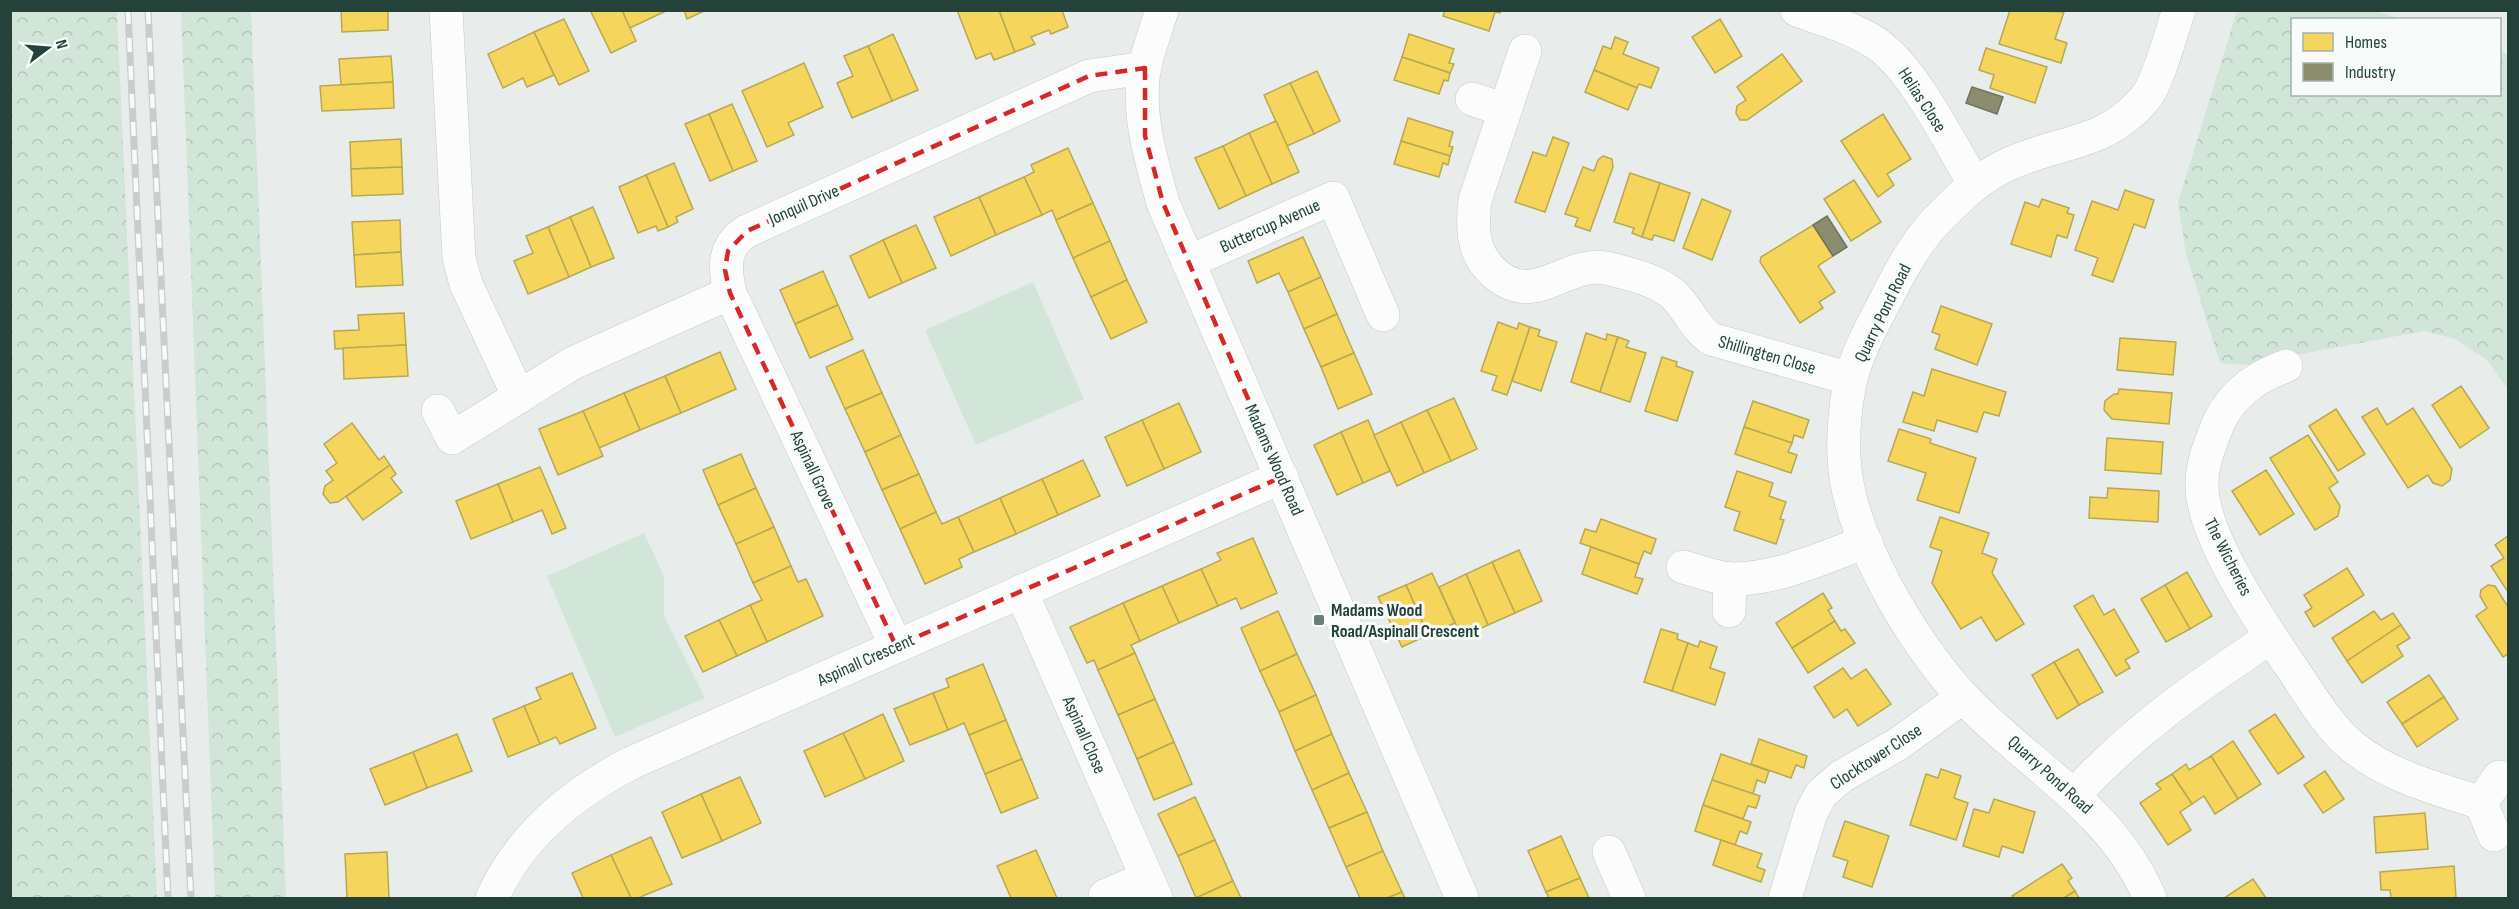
<svg xmlns="http://www.w3.org/2000/svg" width="2519" height="909" font-family="'Sofia Sans Condensed',sans-serif">
<style>
.green{fill:#d1e6d8}
.forest{fill:url(#forest-crowns)}
.homes{fill:#f6d55c;stroke:#b7a952;stroke-width:1.5}
.industry{fill:#8c8c6e;stroke:#6d765e;stroke-width:1.5}
.lines{fill:none;stroke-linecap:round;stroke-linejoin:round}
.street-casing{stroke:#c5cac8;stroke-width:34}
.secondary-casing{stroke:#c3cbc8;stroke-width:34}
.street{stroke:#fcfcfc;stroke-width:33}
.secondary{stroke:#fcfcfc;stroke-width:33}
.rail-casing{stroke:#c9cdcc;stroke-width:7}
.rail{stroke:#f7fbf9;stroke-width:4.5;stroke-dasharray:14;stroke-linecap:butt}
.marked{fill:none;stroke:#d62828;stroke-width:4.5;stroke-dasharray:12 8;stroke-linejoin:round}
.poi-dot{fill:#697e78;stroke:#f7fbf9;stroke-width:2}
.labels{text-anchor:middle;dominant-baseline:central;stroke-width:6;stroke-linejoin:round;paint-order:stroke}
.street-label{font-size:18px;fill:#24423a;stroke:#f7fbf9}
.poi-label{font-size:18px;font-weight:bold;fill:#24423a;stroke:#f7fbf9;text-anchor:start}
</style>
<defs>
<pattern id="forest-crowns" width="20" height="18" patternUnits="userSpaceOnUse" patternTransform="scale(1.5)"><rect width="20" height="18" fill="#d1e6d8"/><path d="M2 6a3 3 0 1 1 6 0M12 15a3 3 0 1 1 6 0" fill="none" stroke="#b3c6ba"/></pattern>
</defs>
<rect width="100%" height="100%" fill="#e8edeb"/>
<g class="green">
<polygon points="1033,282 1084,399 976,445 925,330"/>
<polygon points="644,533 664,576 664,616 705,698 615,737 547,576"/>
</g>
<g class="forest">
<polygon points="10,11 117,11 157,898 11,898"/>
<polygon points="181,11 251,11 286,898 215,898"/>
<polygon points="2237,11 2375,11 2402,19 2292,20 2292,94 2500,94 2500,52 2508,54 2508,390 2487,360 2455,339 2424,331 2244,365 2220,363 2186,254 2178,202"/>
</g>
<g class="homes">
<polygon points="341,10 388,10 388,30 342,32"/>
<polygon points="590,10 622,10 636,41 611,53"/>
<polygon points="622,10 665,10 666,11 630,28"/>
<polygon points="684,10 706,10 687,19"/>
<polygon points="957,10 999,10 1015,52 994,60 991,53 976,59"/>
<polygon points="999,10 1062,10 1068,27 1051,34 1049,30 1031,37 1035,44 1015,52"/>
<polygon points="1445,10 1501,10 1500,13 1495,12 1489,31 1443,16"/>
<polygon points="2010,10 2064,12 2055,39 2067,43 2061,63 1999,44"/>
<polygon points="564,19 589,71 559,85 534,32"/>
<polygon points="1720,19 1742,56 1715,73 1692,37"/>
<polygon points="534,32 554,75 527,87 523,78 503,88 488,54"/>
<polygon points="893,34 918,90 892,101 868,46"/>
<polygon points="1409,34 1454,49 1449,63 1454,64 1450,73 1402,57"/>
<polygon points="1615,37 1628,42 1623,54 1659,68 1651,88 1639,84 1637,88 1594,70 1603,46 1611,49"/>
<polygon points="868,46 892,101 852,118 837,83 853,76 844,56"/>
<polygon points="1986,48 2047,67 2035,103 1990,88 1994,75 1979,70"/>
<polygon points="1782,54 1802,81 1747,120 1740,120 1736,113 1737,106 1746,100 1737,87"/>
<polygon points="391,56 393,82 341,85 339,59"/>
<polygon points="1402,57 1450,73 1448,81 1444,80 1439,94 1394,80"/>
<polygon points="804,63 823,107 788,123 794,135 767,147 742,91"/>
<polygon points="1594,70 1637,88 1628,110 1585,92"/>
<polygon points="1317,71 1340,121 1314,134 1290,83"/>
<polygon points="393,82 394,108 322,111 320,86"/>
<polygon points="1290,83 1314,134 1287,146 1264,95"/>
<polygon points="732,104 757,161 733,171 709,114"/>
<polygon points="709,114 733,171 710,181 685,124"/>
<polygon points="1883,114 1911,159 1887,174 1894,185 1878,197 1841,141"/>
<polygon points="1408,118 1453,132 1449,146 1453,147 1450,156 1401,141"/>
<polygon points="1276,121 1299,172 1272,184 1249,133"/>
<polygon points="1249,133 1272,184 1246,196 1223,146"/>
<polygon points="1553,137 1569,143 1545,212 1515,202 1533,152 1546,156"/>
<polygon points="401,139 402,167 351,169 350,142"/>
<polygon points="1401,141 1450,156 1448,165 1443,163 1439,177 1394,164"/>
<polygon points="1223,146 1246,196 1219,209 1195,158"/>
<polygon points="1068,148 1093,203 1056,220 1052,210 1042,215 1024,177 1034,172 1031,165"/>
<polygon points="1603,156 1612,159 1613,167 1590,231 1575,226 1578,218 1565,214 1583,167 1594,171 1598,160"/>
<polygon points="674,163 693,209 676,217 678,222 668,227 646,175"/>
<polygon points="402,167 403,194 352,196 351,169"/>
<polygon points="1630,173 1660,183 1642,237 1632,233 1634,228 1614,222"/>
<polygon points="646,175 668,227 658,231 656,226 638,233 619,187"/>
<polygon points="1024,177 1042,215 996,235 979,197"/>
<polygon points="1854,180 1881,222 1851,241 1824,199"/>
<polygon points="1660,183 1690,193 1674,241 1654,235 1652,240 1642,237"/>
<polygon points="2125,190 2154,200 2145,228 2134,224 2113,282 2092,275 2098,258 2075,250 2092,201 2118,210"/>
<polygon points="979,197 996,235 951,256 934,217"/>
<polygon points="1702,199 1731,211 1712,260 1683,248"/>
<polygon points="2042,199 2069,208 2067,213 2074,215 2067,238 2057,235 2051,257 2011,244 2025,202 2039,207"/>
<polygon points="1093,203 1110,241 1073,258 1056,220"/>
<polygon points="593,207 614,258 591,267 570,217"/>
<polygon points="570,217 591,267 569,277 548,227"/>
<polygon points="400,220 401,252 354,255 352,222"/>
<polygon points="916,225 936,268 902,283 883,240"/>
<polygon points="1813,225 1833,256 1818,266 1835,292 1819,302 1823,308 1800,323 1760,262 1761,257"/>
<polygon points="548,227 569,277 528,294 514,261 533,253 526,236"/>
<polygon points="1303,237 1321,277 1288,292 1279,273 1257,283 1248,261"/>
<polygon points="883,240 902,283 869,298 850,256"/>
<polygon points="1110,241 1127,280 1091,297 1073,258"/>
<polygon points="401,252 403,285 356,287 354,255"/>
<polygon points="823,271 838,305 795,324 780,290"/>
<polygon points="1321,277 1337,314 1304,329 1288,292"/>
<polygon points="1127,280 1147,322 1111,339 1091,297"/>
<polygon points="838,305 853,339 810,358 795,324"/>
<polygon points="1941,306 1992,324 1977,365 1935,349 1940,335 1932,332"/>
<polygon points="404,313 406,345 335,349 334,331 359,330 358,315"/>
<polygon points="1337,314 1354,353 1321,367 1304,329"/>
<polygon points="1498,322 1517,329 1519,323 1530,327 1507,395 1492,390 1497,376 1481,371"/>
<polygon points="1530,327 1540,330 1538,336 1557,342 1541,391 1512,381"/>
<polygon points="1586,333 1606,340 1607,334 1618,337 1600,392 1571,382"/>
<polygon points="1618,337 1629,341 1626,347 1646,353 1630,402 1600,392"/>
<polygon points="2120,338 2176,342 2173,375 2117,370"/>
<polygon points="406,345 408,376 344,379 343,348"/>
<polygon points="863,350 882,393 845,409 826,367"/>
<polygon points="720,352 736,389 681,413 665,376"/>
<polygon points="1354,353 1372,394 1338,409 1321,367"/>
<polygon points="1662,357 1677,362 1676,366 1693,372 1677,421 1645,411"/>
<polygon points="1932,369 2006,392 1999,416 1984,412 1977,432 1937,420 1934,431 1903,422 1913,392 1924,396"/>
<polygon points="665,376 681,413 640,430 624,393"/>
<polygon points="2461,386 2489,428 2460,448 2432,405"/>
<polygon points="2119,389 2172,393 2169,424 2112,419 2104,410 2105,401 2114,394 2118,394"/>
<polygon points="624,393 640,430 599,448 583,411"/>
<polygon points="882,393 901,435 865,452 845,409"/>
<polygon points="1454,398 1477,449 1451,461 1427,410"/>
<polygon points="1753,401 1809,420 1803,438 1794,435 1792,443 1744,427"/>
<polygon points="1179,403 1201,452 1164,469 1142,420"/>
<polygon points="2377,408 2387,425 2413,408 2452,469 2450,480 2442,486 2433,483 2428,475 2408,488 2362,417"/>
<polygon points="2336,409 2365,454 2338,471 2309,426"/>
<polygon points="1427,410 1451,461 1424,473 1401,422"/>
<polygon points="583,411 603,456 558,475 539,429"/>
<polygon points="1142,420 1164,469 1127,486 1105,437"/>
<polygon points="1368,420 1390,471 1363,483 1341,432"/>
<polygon points="1401,422 1424,473 1397,486 1374,435"/>
<polygon points="352,423 379,460 384,456 390,465 338,502 330,503 323,494 325,486 333,480 326,471 337,463 324,444"/>
<polygon points="1744,427 1792,443 1788,452 1797,455 1791,473 1735,454"/>
<polygon points="1899,429 1931,439 1930,443 1976,458 1959,513 1917,500 1926,473 1888,461"/>
<polygon points="1341,432 1363,483 1337,495 1314,445"/>
<polygon points="901,435 919,474 882,490 865,452"/>
<polygon points="2308,435 2338,482 2329,488 2340,506 2338,516 2315,530 2270,458"/>
<polygon points="2107,438 2163,442 2161,474 2105,470"/>
<polygon points="741,454 756,488 718,505 703,470"/>
<polygon points="1083,460 1100,496 1058,515 1042,479"/>
<polygon points="390,465 396,474 391,478 402,492 363,520 346,497"/>
<polygon points="540,467 566,528 552,534 542,510 513,522 498,484"/>
<polygon points="2266,470 2294,514 2260,535 2232,491"/>
<polygon points="1737,471 1773,483 1769,496 1786,502 1780,519 1784,520 1776,544 1734,530 1740,512 1725,507"/>
<polygon points="919,474 936,512 900,529 882,490"/>
<polygon points="1042,479 1058,515 1016,534 1000,498"/>
<polygon points="498,484 513,522 471,539 456,501"/>
<polygon points="756,488 774,527 736,544 718,505"/>
<polygon points="2108,488 2159,491 2158,522 2089,518 2090,497 2107,498"/>
<polygon points="1000,498 1016,534 974,552 958,517"/>
<polygon points="936,512 942,524 958,517 974,552 959,559 962,567 925,584 900,529"/>
<polygon points="1940,517 1989,533 1982,553 1997,559 1992,573 2024,624 1996,641 1981,617 1961,629 1932,583 1942,551 1930,547"/>
<polygon points="1601,519 1656,539 1651,554 1644,551 1639,564 1580,543 1585,529 1596,532"/>
<polygon points="774,527 791,566 753,583 736,544"/>
<polygon points="2508,536 2508,592 2491,566 2504,558 2495,545"/>
<polygon points="1253,538 1277,593 1241,609 1236,598 1218,606 1201,569 1221,560 1217,553"/>
<polygon points="1591,547 1639,564 1635,577 1643,579 1637,594 1582,574"/>
<polygon points="1519,550 1542,601 1515,613 1492,562"/>
<polygon points="1492,562 1515,613 1488,625 1466,574"/>
<polygon points="791,566 798,582 806,579 823,616 767,642 750,605 762,600 753,583"/>
<polygon points="2347,568 2364,595 2314,627 2305,612 2312,608 2304,595"/>
<polygon points="1201,569 1218,606 1179,623 1162,586"/>
<polygon points="2187,572 2212,616 2190,629 2165,585"/>
<polygon points="1432,573 1455,623 1428,635 1406,585"/>
<polygon points="1466,574 1488,625 1462,638 1439,587"/>
<polygon points="1406,585 1428,635 1402,647 1378,597"/>
<polygon points="2165,585 2190,629 2166,642 2141,599"/>
<polygon points="2488,585 2495,586 2508,607 2508,654 2503,657 2476,616 2487,608 2480,596 2481,590"/>
<polygon points="1162,586 1179,623 1140,641 1123,603"/>
<polygon points="1823,593 1832,608 1828,610 1835,621 1792,648 1776,623"/>
<polygon points="2093,595 2104,615 2114,609 2139,652 2125,660 2130,668 2116,676 2074,606"/>
<polygon points="1123,603 1140,641 1131,645 1135,653 1098,670 1094,660 1087,663 1070,627"/>
<polygon points="750,605 767,642 737,656 719,620"/>
<polygon points="1278,611 1297,654 1260,671 1241,628"/>
<polygon points="2374,611 2381,620 2393,613 2401,625 2347,661 2332,638"/>
<polygon points="719,620 737,656 703,672 685,636"/>
<polygon points="1835,621 1841,631 1845,629 1855,643 1808,673 1792,648"/>
<polygon points="2401,625 2410,638 2397,646 2403,656 2362,683 2347,661"/>
<polygon points="1661,629 1678,634 1677,639 1688,643 1672,691 1644,682"/>
<polygon points="1700,641 1717,647 1710,668 1725,673 1715,705 1672,691 1688,643 1698,647"/>
<polygon points="2078,649 2103,692 2079,705 2054,662"/>
<polygon points="1135,653 1155,699 1118,715 1098,670"/>
<polygon points="1297,654 1316,695 1279,712 1260,671"/>
<polygon points="2054,662 2079,705 2057,719 2032,675"/>
<polygon points="983,664 1006,720 969,735 964,723 948,730 933,693 949,687 946,679"/>
<polygon points="1843,668 1851,679 1866,669 1891,704 1858,726 1847,709 1834,718 1814,687"/>
<polygon points="572,673 596,728 560,744 556,737 540,744 524,706 541,699 536,688"/>
<polygon points="2429,675 2444,697 2402,724 2387,702"/>
<polygon points="933,693 948,730 910,745 894,709"/>
<polygon points="1316,695 1332,734 1295,751 1279,712"/>
<polygon points="2444,697 2458,719 2417,747 2402,724"/>
<polygon points="1155,699 1174,742 1137,759 1118,715"/>
<polygon points="524,706 540,744 508,757 493,719"/>
<polygon points="883,714 904,761 865,779 843,733"/>
<polygon points="2275,714 2304,757 2278,774 2249,731"/>
<polygon points="1006,720 1022,759 985,774 969,735"/>
<polygon points="843,733 865,779 825,797 804,751"/>
<polygon points="457,734 472,771 427,788 413,752"/>
<polygon points="1332,734 1349,773 1312,790 1295,751"/>
<polygon points="1759,739 1807,756 1804,768 1796,765 1791,778 1751,764"/>
<polygon points="2233,741 2261,784 2238,799 2211,756"/>
<polygon points="1174,742 1192,784 1154,800 1137,759"/>
<polygon points="413,752 427,788 385,805 370,769"/>
<polygon points="1721,754 1769,771 1765,783 1757,780 1753,794 1712,780"/>
<polygon points="2211,756 2238,799 2215,814 2204,796 2192,804 2172,774 2186,764 2189,770"/>
<polygon points="1022,759 1038,798 1001,813 985,774"/>
<polygon points="1941,769 1961,776 1954,798 1968,803 1956,840 1910,825 1926,774 1938,778"/>
<polygon points="2325,771 2344,799 2323,813 2304,785"/>
<polygon points="1349,773 1367,812 1329,828 1312,790"/>
<polygon points="2172,774 2192,804 2180,812 2191,830 2168,845 2140,803 2161,789 2156,784"/>
<polygon points="740,777 761,823 722,841 701,794"/>
<polygon points="1712,780 1760,796 1756,808 1748,806 1743,819 1703,805"/>
<polygon points="701,794 722,841 682,858 662,812"/>
<polygon points="1195,797 1215,840 1178,856 1158,814"/>
<polygon points="1994,799 2035,812 2023,853 2002,846 1999,857 1963,846 1974,809 1989,813"/>
<polygon points="1703,805 1751,822 1747,834 1740,831 1735,845 1695,831"/>
<polygon points="1367,812 1383,851 1346,867 1329,828"/>
<polygon points="2425,813 2428,849 2376,853 2374,817"/>
<polygon points="1845,821 1889,836 1872,887 1843,877 1848,861 1833,856"/>
<polygon points="1561,836 1580,878 1546,892 1528,851"/>
<polygon points="651,837 672,884 638,898 631,898 611,855"/>
<polygon points="1215,840 1233,881 1196,898 1178,856"/>
<polygon points="1721,840 1762,854 1757,867 1765,870 1761,882 1713,865"/>
<polygon points="1036,850 1057,898 1011,898 997,866"/>
<polygon points="1383,851 1402,892 1387,898 1360,898 1346,867"/>
<polygon points="387,852 389,898 347,898 345,854"/>
<polygon points="611,855 631,898 583,898 572,873"/>
<polygon points="2062,864 2072,878 2068,881 2075,891 2064,898 2014,898 2012,896"/>
<polygon points="2454,866 2456,898 2391,898 2390,890 2381,890 2380,872"/>
<polygon points="1580,878 1589,898 1549,898 1546,892"/>
<polygon points="2253,879 2266,898 2224,898"/>
<polygon points="1233,881 1241,898 1196,898"/>
<polygon points="2075,891 2079,898 2064,898"/>
<polygon points="1402,892 1405,898 1387,898"/>
</g>
<g class="industry">
<polygon points="1972,87 2003,97 1997,114 1966,103"/>
<polygon points="1827,216 1847,247 1833,256 1813,225"/>
</g>
<g class="lines">
<g class="street-casing">
<g id="street">
<polyline points="446,10 459,258 466,284 519,397"/>
<path d="M1797,10C1824,20 1854,28 1877,44C1914,69 1950,144 1974,183"/>
<path d="M1525,51L1475,200C1472,225 1472,250 1490,269C1534,314 1565,257 1610,269C1630,274 1661,281 1676,297C1689,311 1695,328 1711,339L1851,379"/>
<polyline points="1472,99 1505,110"/>
<polyline points="1188,262 1333,198 1383,315"/>
<polyline points="730,293 896,646"/>
<path d="M2286,366C2251,378 2226,399 2214,434C2208,450 2202,466 2202,483C2200,532 2259,619 2287,661C2307,689 2326,725 2353,747C2390,777 2436,788 2481,803"/>
<path d="M438,411L452,438L573,363L730,293C724,267 723,246 747,231L1089,76L1145,68"/>
<path d="M1683,567C1699,571 1717,579 1733,579C1779,579 1824,557 1866,542"/>
<polyline points="1021,591 1156,898"/>
<polyline points="1729,611 1730,579"/>
<path d="M2073,796C2136,728 2195,688 2271,637"/>
<polyline points="2494,835 2481,803 2499,777"/>
<polyline points="1609,852 1629,898"/>
<polyline points="1105,896 1147,878"/>
<path d="M492,898C520,836 571,794 631,763L1282,477"/>
<polyline points="1785,898 1811,813 1821,794 1842,776 1898,744 1963,697"/>
<path d="M2150,898C2111,807 2028,766 1963,697C1912,642 1847,534 1844,457C1843,433 1845,407 1850,383C1856,355 1871,328 1884,303C1898,275 1915,243 1937,220C1960,197 1978,178 2009,164C2061,140 2108,145 2146,97C2159,81 2171,32 2179,10"/>
</g>
</g>
<g class="secondary-casing">
<path id="secondary" d="M1162,10C1156,30 1148,50 1144,69C1137,116 1151,159 1163,203L1462,898"/>
</g>
<use href="#street" class="street"/>
<use href="#secondary" class="secondary"/>
<g class="rail-casing">
<g id="rail">
<polyline points="128,10 168,898"/>
<polyline points="148,10 191,898"/>
</g>
</g>
<use href="#rail" class="rail"/>
</g>
<path class="marked" d="M1145,68V136L1163,203L1282,477L896,646L730,293L725,270L728,251L747,231L1089,76Z"/>
<rect class="poi-dot" x="1313" y="614" width="12" height="12" rx="3"/>
<g class="labels">
<g class="street-label">
<text transform="translate(1922 100) rotate(57)">Helias Close</text>
<text transform="translate(804 205) rotate(-24)">Jonquil Drive</text>
<text transform="translate(1270 226) rotate(-24)">Buttercup Avenue</text>
<text transform="translate(1883 313) rotate(-64)">Quarry Pond Road</text>
<text transform="translate(1767 355) rotate(16)">Shillingten Close</text>
<text transform="translate(1274 460) rotate(66)">Madams Wood Road</text>
<text transform="translate(813 470) rotate(65)">Aspinall Grove</text>
<text transform="translate(2228 557) rotate(63)">The Wicheries</text>
<text transform="translate(866 660) rotate(-24)">Aspinall Crescent</text>
<text transform="translate(1084 735) rotate(66)">Aspinall Close</text>
<text transform="translate(1876 757) rotate(-33)">Clocktower Close</text>
<text transform="translate(2050 775) rotate(42)">Quarry Pond Road</text>
</g>
<g class="poi-label">
<text x="1331" y="610">Madams Wood<tspan x="1331" dy="21">Road/Aspinall Crescent</tspan></text>
</g>
</g>
<rect width="2519" height="909" fill="none" stroke="#24423a" stroke-width="24"/>
<rect x="2291" y="18" width="210" height="78" fill="#f7fbf9" stroke="#a3b1ad" stroke-width="1.5"/>
<rect x="2303" y="33" width="30" height="18" fill="#f6d55c" stroke="#a3b1ad" stroke-width="1.5"/>
<text x="2345" y="48" font-size="18" fill="#24423a">Homes</text>
<rect x="2303" y="63" width="30" height="18" fill="#8c8c6e" stroke="#a3b1ad" stroke-width="1.5"/>
<text x="2345" y="78" font-size="18" fill="#24423a">Industry</text>
<g transform="translate(48 48) rotate(74)" stroke="#f7fbf9" stroke-width="4.5" paint-order="stroke">
<path d="M0-4.5L10 22L0 15L-10 22Z" fill="#24423a"/>
<text y="-9" font-size="16" font-weight="bold" text-anchor="middle" fill="#24423a">N</text>
</g>
</svg>
